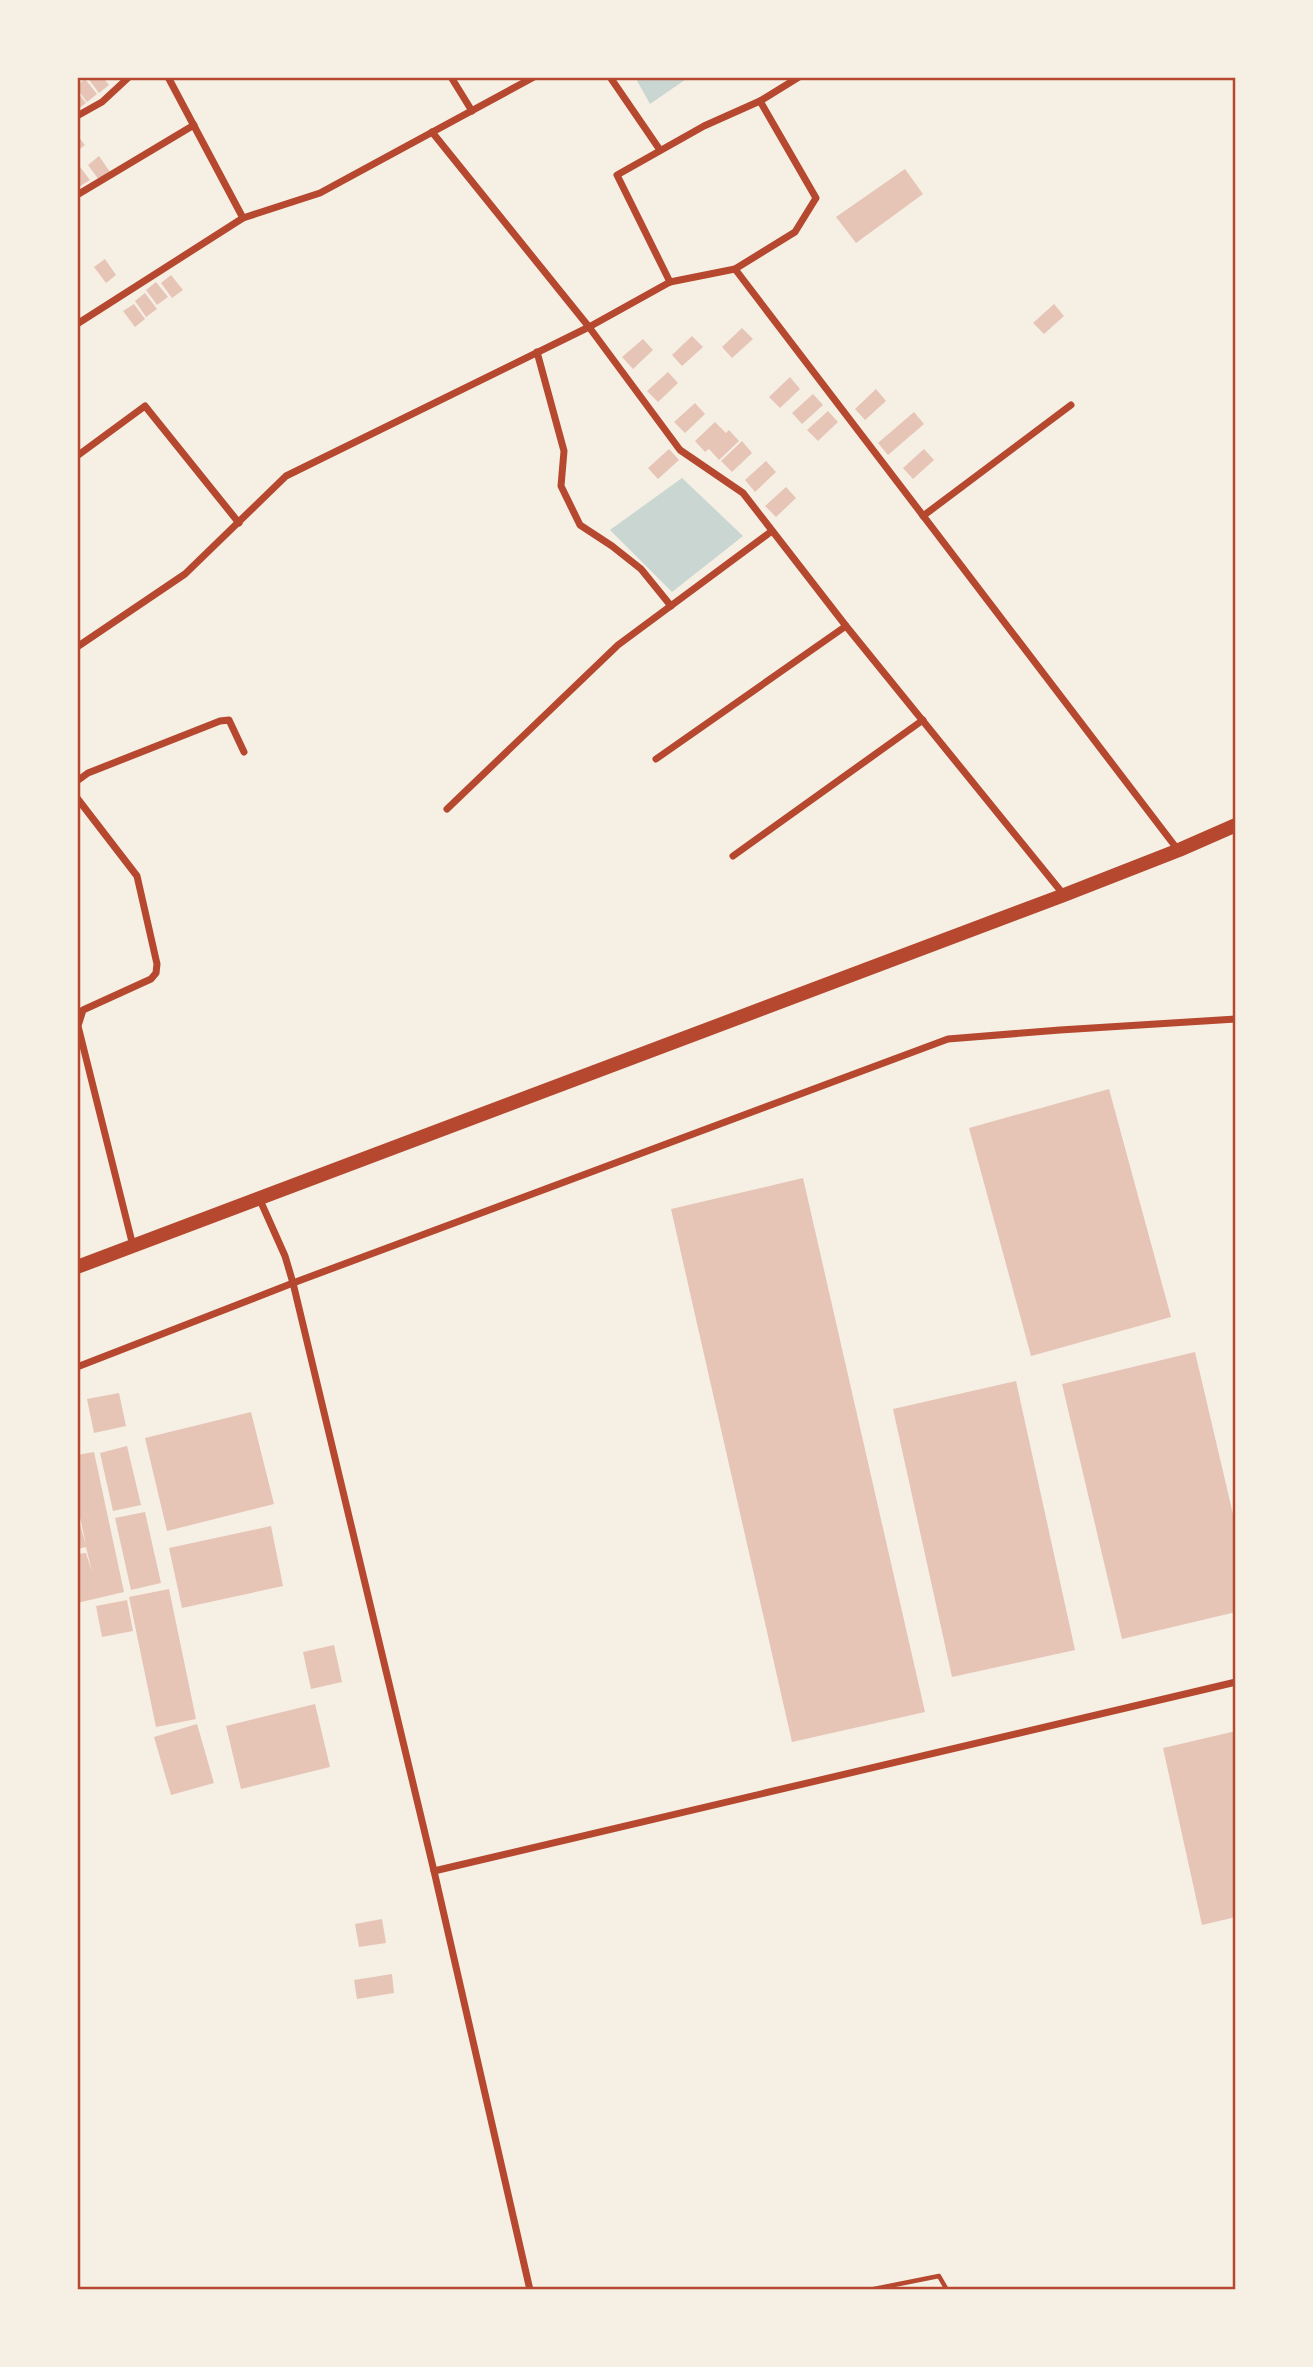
<svg xmlns="http://www.w3.org/2000/svg" width="1313" height="2367" font-family="'Zilla Slab',serif">
<style>
.water{fill:#c9d6d2}
.building{fill:#e6c5b7}
.lines{fill:none;stroke-linecap:round;stroke-linejoin:round}
.service{stroke:#b5482f;stroke-width:4.5}
.minor{stroke:#b5482f;stroke-width:7}
.secondary{stroke:#b5482f;stroke-width:14}
.neatline{fill:none;stroke:#b5482f;stroke-width:2.5}
</style>
<rect width="100%" height="100%" fill="#f6efe4"/>
<g class="water">
<polygon points="635,77 689,77 650,104"/>
<polygon points="682,478 743,536 672,592 610,530"/>
</g>
<g class="building">
<polygon points="87,77 103,77 109,85 99,93"/>
<polygon points="85,79 97,94 87,102 77,89 77,85"/>
<polygon points="77,91 86,103 77,110"/>
<polygon points="77,135 85,145 77,151"/>
<polygon points="99,156 110,172 99,180 88,165"/>
<polygon points="77,163 90,180 79,187 77,185"/>
<polygon points="905,169 923,194 856,243 836,217"/>
<polygon points="105,259 116,275 106,283 94,267"/>
<polygon points="171,275 183,290 172,298 161,283"/>
<polygon points="156,282 168,297 157,305 146,290"/>
<polygon points="145,293 157,309 146,317 135,301"/>
<polygon points="134,304 145,319 135,327 123,311"/>
<polygon points="1054,304 1064,316 1044,334 1033,323"/>
<polygon points="742,328 753,339 732,358 722,347"/>
<polygon points="692,336 703,347 682,366 672,355"/>
<polygon points="643,339 653,350 633,369 622,357"/>
<polygon points="668,372 678,383 658,402 647,391"/>
<polygon points="790,377 800,389 780,408 769,397"/>
<polygon points="876,389 886,401 865,420 855,409"/>
<polygon points="813,394 823,405 802,424 792,413"/>
<polygon points="695,403 705,414 685,433 674,422"/>
<polygon points="828,411 838,422 818,441 807,430"/>
<polygon points="914,412 924,424 888,455 878,443"/>
<polygon points="715,422 726,433 729,430 739,441 719,460 709,449 705,452 695,441"/>
<polygon points="742,441 752,453 732,472 721,461"/>
<polygon points="669,449 679,460 658,479 648,468"/>
<polygon points="924,449 934,460 913,479 903,468"/>
<polygon points="766,461 776,472 755,492 745,480"/>
<polygon points="786,487 796,498 776,517 765,506"/>
<polygon points="1109,1089 1171,1317 1031,1356 969,1128"/>
<polygon points="803,1178 925,1712 792,1742 671,1209"/>
<polygon points="1195,1352 1236,1527 1236,1612 1122,1639 1062,1384"/>
<polygon points="1016,1381 1075,1650 952,1677 893,1409"/>
<polygon points="119,1393 126,1426 94,1433 87,1399"/>
<polygon points="251,1412 274,1504 167,1531 145,1438"/>
<polygon points="127,1446 141,1505 113,1511 100,1453"/>
<polygon points="94,1452 124,1592 77,1603 77,1554 86,1553 92,1572 86,1547 77,1549 77,1515 86,1545 77,1504 77,1455"/>
<polygon points="145,1512 161,1583 131,1590 115,1518"/>
<polygon points="271,1526 283,1586 182,1608 169,1548"/>
<polygon points="169,1589 196,1719 156,1727 129,1597"/>
<polygon points="127,1600 133,1631 102,1637 96,1606"/>
<polygon points="334,1645 342,1682 311,1689 303,1652"/>
<polygon points="315,1704 330,1767 241,1789 226,1726"/>
<polygon points="197,1724 214,1783 171,1795 154,1737"/>
<polygon points="1236,1731 1236,1917 1202,1925 1163,1748"/>
<polygon points="382,1919 386,1943 359,1947 355,1924"/>
<polygon points="392,1974 394,1993 357,1999 354,1980"/>
</g>
<g class="lines">
<polyline class="service" points="869,2290 939,2276 947,2290"/>
<g class="minor">
<polyline points="168,77 243,218"/>
<polyline points="451,77 472,111"/>
<polyline points="610,77 660,150"/>
<polyline points="77,116 102,102 129,77"/>
<polyline points="432,132 589,327 680,450 743,493 846,626 1064,895"/>
<polyline points="77,195 194,125"/>
<polyline points="735,269 1178,850"/>
<polyline points="670,282 617,175 704,126 760,101 799,77"/>
<polyline points="77,324 243,218 320,193 534,77"/>
<polyline points="537,352 564,451 561,486 580,525 612,546 641,569 671,606"/>
<polyline points="77,456 145,406 239,523"/>
<polyline points="923,516 1071,405"/>
<polyline points="77,647 185,574 286,476 589,327 670,282 735,269 795,232 816,198 760,101"/>
<polyline points="656,759 846,626"/>
<polyline points="77,781 88,773 220,721 229,720 244,752"/>
<polyline points="77,798 137,876 157,964 156,973 151,979 83,1010 78,1026 133,1246"/>
<polyline points="447,809 618,645 772,531"/>
<polyline points="733,856 923,720"/>
<polyline points="260,1200 285,1256 293,1283 434,1871 530,2290"/>
<polyline points="77,1367 293,1283 948,1039 1060,1030 1236,1019"/>
<polyline points="434,1871 1236,1682"/>
</g>
<polyline class="secondary" points="77,1267 1064,895 1179,850 1236,825"/>
</g>
<rect width="1313" height="2367" fill="none" stroke="#f6efe4" stroke-width="158"/>
<rect x="79" y="79" width="1155" height="2209" class="neatline"/>
</svg>
